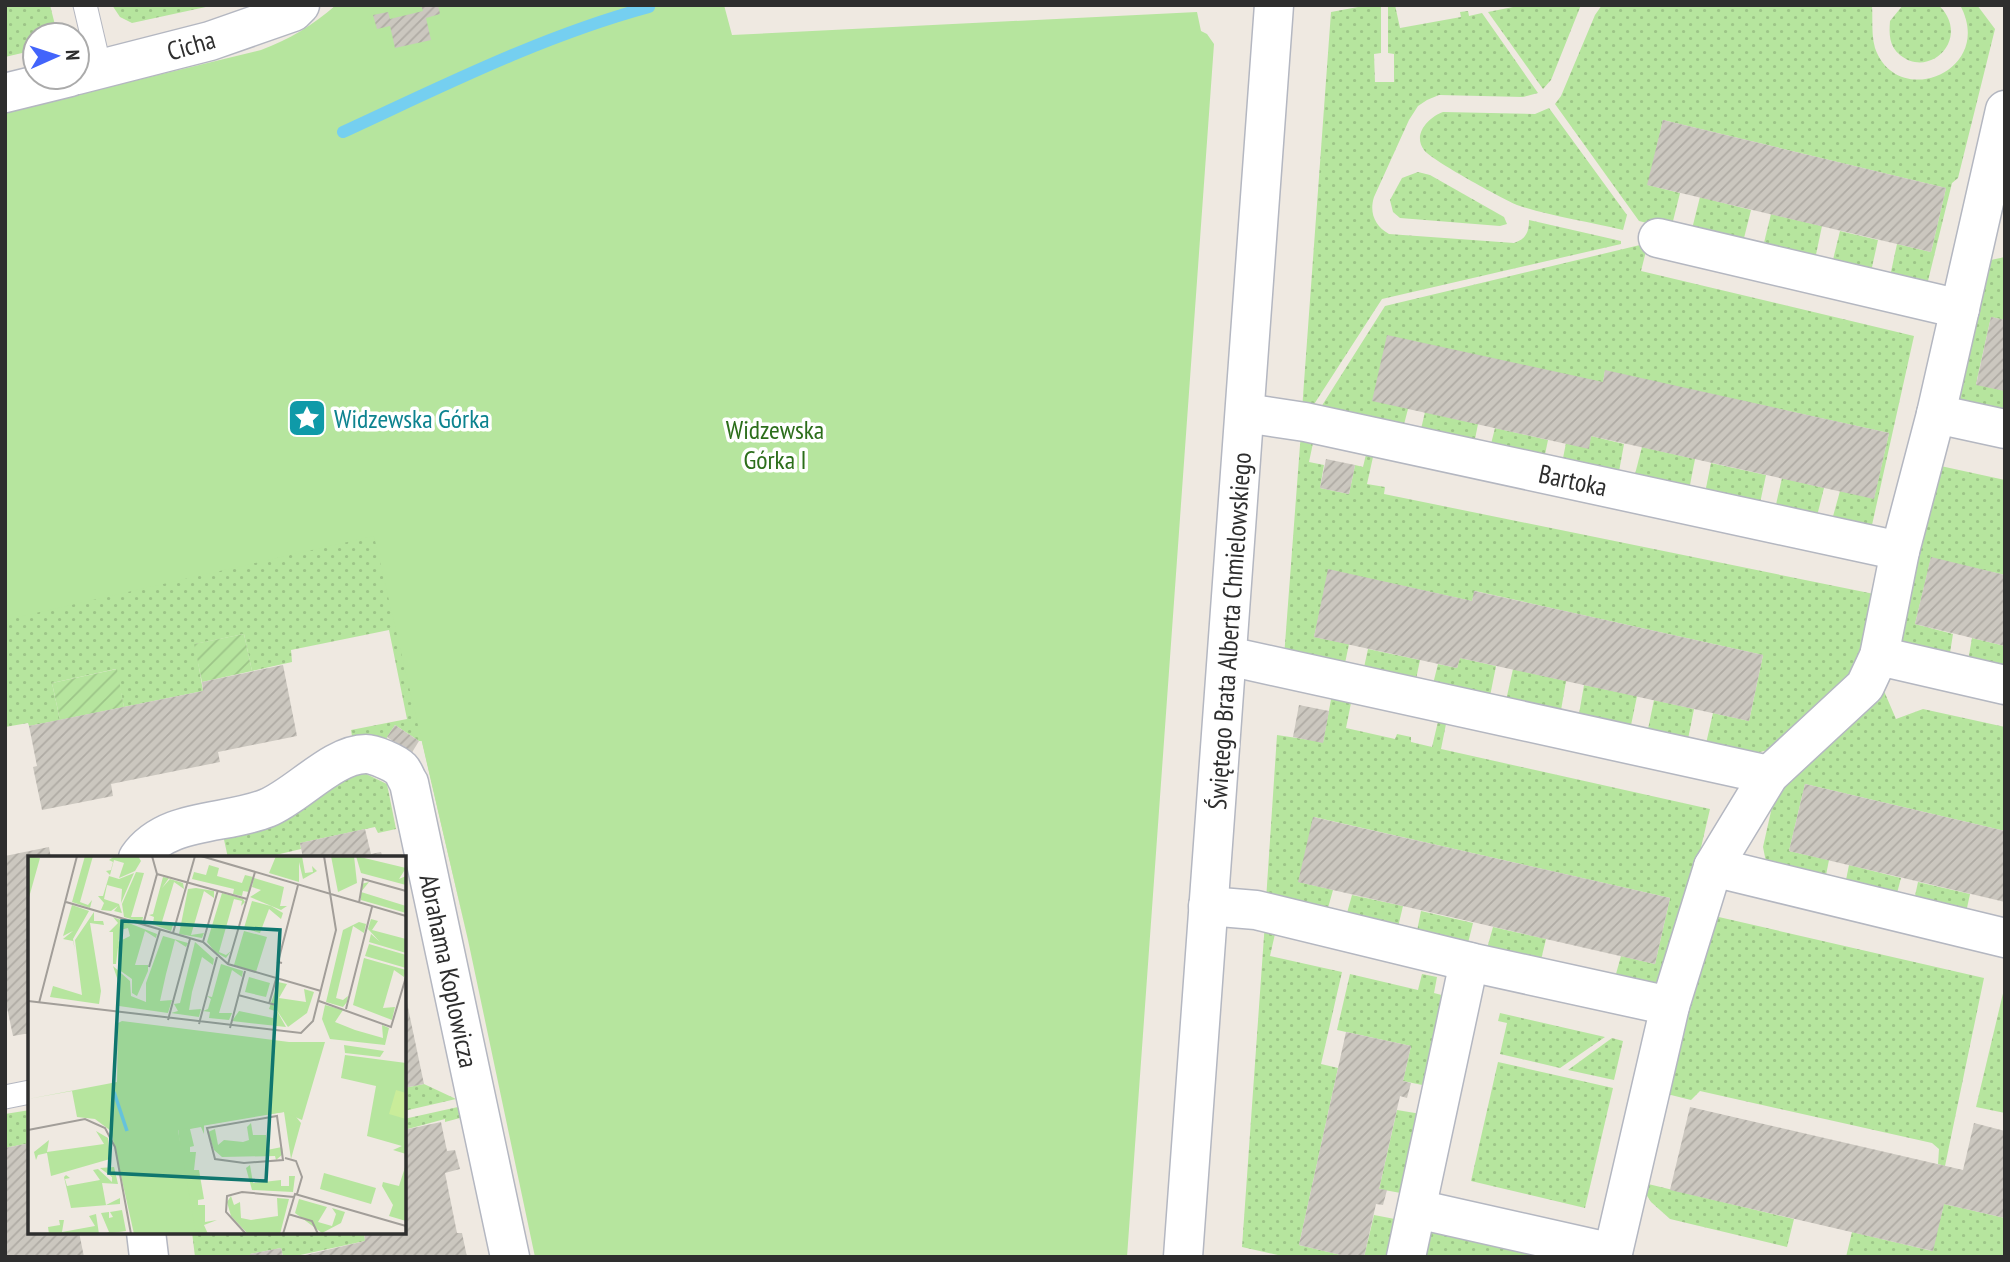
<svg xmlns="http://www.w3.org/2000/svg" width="2010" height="1262" font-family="'PT Sans Narrow',sans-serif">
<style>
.grass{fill:url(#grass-dots)}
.park{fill:#b6e59e}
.garden{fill:url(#garden-furrows)}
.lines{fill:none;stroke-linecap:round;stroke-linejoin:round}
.stream{stroke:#75cff0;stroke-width:12}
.building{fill:url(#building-hatch)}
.lane-casing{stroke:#b4b7c1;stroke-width:25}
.street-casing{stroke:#b4b7c1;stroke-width:41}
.lane{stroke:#fff;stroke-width:23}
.street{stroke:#fff;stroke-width:38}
.labels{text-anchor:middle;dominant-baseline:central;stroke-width:7;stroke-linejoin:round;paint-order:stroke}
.street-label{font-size:26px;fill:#2e2e2e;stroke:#fff}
.culture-label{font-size:26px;fill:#0d838f;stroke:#fff;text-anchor:start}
.park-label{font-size:26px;fill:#2c6e1b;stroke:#fff}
.inset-river{fill:none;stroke:#75cff0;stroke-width:3.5}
.inset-road{fill:none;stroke:#a29e99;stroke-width:2}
.view{fill:#0f766e;fill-opacity:0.15;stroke:#0f766e;stroke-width:3.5}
.inset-edge{fill:none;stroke:#2e2e2e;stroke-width:3.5}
</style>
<defs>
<pattern id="grass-dots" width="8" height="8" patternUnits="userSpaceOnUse" patternTransform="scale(1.75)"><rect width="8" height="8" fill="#b6e59e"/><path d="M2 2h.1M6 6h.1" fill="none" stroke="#9dc588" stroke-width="1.8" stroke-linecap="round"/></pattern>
<pattern id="garden-furrows" width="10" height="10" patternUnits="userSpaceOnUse" patternTransform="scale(1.75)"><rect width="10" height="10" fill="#b6e59e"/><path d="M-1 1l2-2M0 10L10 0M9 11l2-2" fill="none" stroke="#9dc588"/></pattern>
<pattern id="building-hatch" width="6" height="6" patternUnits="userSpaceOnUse" patternTransform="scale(1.75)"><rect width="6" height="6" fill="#cbc7bf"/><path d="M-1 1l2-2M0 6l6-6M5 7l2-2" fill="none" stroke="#afaba4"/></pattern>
</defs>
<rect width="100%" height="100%" fill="#efe9e1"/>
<g class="grass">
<polygon points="5,5 50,5 55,25 53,35 35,35 35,50 5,57"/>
<polygon points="112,5 215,5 132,23 120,17"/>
<path d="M1369,5H1381V53L1374,54L1375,82H1394V54L1388,53V5H1395L1400,28L1461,17L1460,12L1468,11L1469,16L1482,13L1538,93L1523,97L1439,95L1427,100L1418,106L1409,120L1374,197C1369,213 1375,226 1389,234L1514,243C1526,239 1529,232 1529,220L1621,241V244L1382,299L1309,412L1302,410L1331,12Z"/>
<polygon points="1523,5 1581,5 1551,80 1543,89 1488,12"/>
<path d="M1602,5H1872C1873,19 1871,34 1875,48C1897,111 1996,71 1960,5H1977L1995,29L1958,178L1952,183L1926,289L1889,281L1897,244L1931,252L1946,188L1663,120L1648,185L1680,193L1671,229L1639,221L1555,104L1561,96L1595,15Z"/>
<path d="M1903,5C1913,5 1926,3 1936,5C1941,6 1945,12 1947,16C1963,46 1927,77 1900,55C1889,46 1889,34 1890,21Z"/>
<path d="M1549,108L1627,215L1623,230C1591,222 1549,216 1517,205C1503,199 1431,160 1424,150C1412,134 1429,117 1443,112L1535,114Z"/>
<polygon points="1418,172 1430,175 1504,217 1507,224 1500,226 1400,218 1393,212 1390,200 1402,178"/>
<polygon points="1700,197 1751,210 1742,246 1691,233"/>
<polygon points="1771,214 1822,226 1814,264 1762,251"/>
<polygon points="1840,231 1878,240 1870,276 1831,268"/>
<polygon points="1640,245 1647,247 1641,271 1914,336 1870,534 1832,520 1840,491 1874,498 1889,433 1605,371 1603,382 1408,409 1402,432 1316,415 1385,306"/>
<polygon points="2005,257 2005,320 1991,317 1976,384 2005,391 2005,413 1974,407 1959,399 1986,261"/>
<polygon points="1425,412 1478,424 1473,449 1421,429"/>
<polygon points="1495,428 1548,440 1543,464 1489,452"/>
<polygon points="1301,432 1313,443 1309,462 1324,465 1320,488 1349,494 1355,465 1363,467 1368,446 1375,448 1367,484 1385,487 1384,494 1879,595 1858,668 1769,750 1750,754 1705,748 1713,713 1749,721 1763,655 1475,591 1472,601 1329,570 1314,637 1349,644 1344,668 1284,657"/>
<polygon points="1591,436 1624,444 1618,477 1561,468 1566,443 1588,448"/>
<polygon points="1642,447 1695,459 1689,490 1634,478"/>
<polygon points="1711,463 1766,475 1760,503 1705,493"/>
<polygon points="1936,465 2005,480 2005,575 1931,558 1915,624 1953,634 1949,659 1909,648 1899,639"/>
<polygon points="1782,478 1824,488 1817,516 1775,509"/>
<polygon points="375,529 466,931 422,741 419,741 395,725 387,737 385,747 353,742 351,730 407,719 389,630 291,650 292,662 252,671 244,634 195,644 203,691 124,707 116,669 52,683 60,720 29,726 28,723 5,727 5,586"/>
<polygon points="1972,638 2005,646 2005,670 1968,661"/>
<polygon points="1368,649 1420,660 1415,684 1363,672"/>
<polygon points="1460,658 1496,666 1489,701 1432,688 1438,664 1457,668"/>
<polygon points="1513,669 1566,681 1560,716 1505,705"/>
<polygon points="1584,685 1637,696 1630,730 1578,720"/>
<polygon points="1333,689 1353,693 1346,728 1395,739 1397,734 1411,737 1411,742 1432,747 1440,713 1448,714 1441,749 1710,809 1670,980 1666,985 1614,981 1621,956 1655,964 1670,898 1314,817 1299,882 1333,890 1326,915 1266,900 1277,735 1323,742"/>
<polygon points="1884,691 1896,719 1923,709 2005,727 2005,831 1805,784 1789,851 1829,860 1824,885 1766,862 1763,847 1774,798 1805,756"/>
<polygon points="1654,700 1694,709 1687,744 1647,734"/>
<polygon points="364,773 387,784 396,829 378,833 375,827 300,843 301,849 263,858 228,858 223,835 290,815 311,804 344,776"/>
<polygon points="1849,865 1901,878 1895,901 1844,890"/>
<polygon points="1918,882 1970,894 1965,917 1913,905"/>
<polygon points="1352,895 1403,906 1397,931 1345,920"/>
<polygon points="1421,911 1473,923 1467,947 1416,936"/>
<polygon points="1710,915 1984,978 1945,1166 1938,1164 1939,1149 1932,1143 1700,1091 1691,1100 1667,1094"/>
<polygon points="1265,922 1277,925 1270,956 1342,972 1321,1064 1338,1068 1299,1245 1349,1257 1287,1257 1242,1247"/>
<polygon points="1493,927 1546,939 1540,964 1486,952"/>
<polygon points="1350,974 1418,990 1422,974 1437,977 1434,993 1453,998 1432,1087 1403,1081 1411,1046 1337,1030"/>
<polygon points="2005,985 2005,1113 1976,1107"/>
<polygon points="1500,1013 1605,1037 1560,1068 1500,1054 1507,1023 1498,1021"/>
<polygon points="1612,1038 1623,1041 1614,1080 1568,1070"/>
<polygon points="1498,1062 1613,1088 1585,1208 1471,1181"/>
<polygon points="424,1084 456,1099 404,1111 404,1088"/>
<polygon points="458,1107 460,1118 445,1122 445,1119 404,1130 404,1119"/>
<polygon points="30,1110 30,1143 5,1148 5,1114"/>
<polygon points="1397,1110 1427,1115 1406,1194 1379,1189"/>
<polygon points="1644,1183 1794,1219 1787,1247 1670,1219 1651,1202 1644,1191"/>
<polygon points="1944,1204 2005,1218 2005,1257 1846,1257 1852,1232 1932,1251"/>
<polygon points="1374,1215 1400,1220 1388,1257 1364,1257"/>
<polygon points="1430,1230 1573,1257 1420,1257"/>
<polygon points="192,1232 364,1232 365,1241 291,1257 283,1257 281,1248 250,1254 250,1257 195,1257"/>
</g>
<path class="park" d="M336,5H724L732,35L1197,12L1201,31L1207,34L1214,44L1127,1257H535L468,940L374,536L5,620V112L261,50C290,39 312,26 336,5Z"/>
<g class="garden">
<polygon points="244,634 252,671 202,682 194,644"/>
<polygon points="117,669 124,707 60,720 52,683"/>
</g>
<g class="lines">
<path class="stream" d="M343,132C443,86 542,36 649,7"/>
</g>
<g class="building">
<polygon points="421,5 438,5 440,14 426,18 431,40 395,48 390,26 377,29 373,15 388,12 390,19 423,11"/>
<polygon points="1663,120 1946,188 1931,252 1647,185"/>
<polygon points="1991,317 2005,320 2005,391 1976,385"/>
<polygon points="1387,335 1603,382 1605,370 1889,433 1874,499 1591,436 1589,449 1372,401"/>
<polygon points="1326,459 1355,465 1349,494 1320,488"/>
<polygon points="1931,557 2005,575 2005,646 1915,624"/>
<polygon points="1328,569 1472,601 1474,591 1763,655 1749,721 1460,658 1457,668 1314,637"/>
<polygon points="283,665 297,736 218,752 220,762 111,784 113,796 42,810 33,767 37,766 29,726 203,691 202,682"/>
<polygon points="1299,705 1329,711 1323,743 1293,737"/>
<polygon points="395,725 419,741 411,754 387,737"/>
<polygon points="1805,784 2005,831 2005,902 1789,851"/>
<polygon points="1313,817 1670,898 1655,964 1298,882"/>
<polygon points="365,829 371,854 381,852 383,858 303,858 300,843"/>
<polygon points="49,847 51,858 30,858 30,1033 13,1036 5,998 5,856"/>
<polygon points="407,1003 424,1084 404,1088 404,1004"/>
<polygon points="1346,1032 1411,1046 1403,1081 1411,1083 1407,1098 1400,1096 1379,1189 1387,1190 1383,1205 1376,1204 1364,1257 1349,1257 1299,1245"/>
<polygon points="1690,1107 1963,1170 1974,1123 2005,1131 2005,1218 1944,1204 1933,1251 1670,1190"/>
<polygon points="441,1122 447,1151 455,1150 460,1169 445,1173 457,1233 462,1233 467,1257 297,1257 365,1241 364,1232 404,1232 404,1130"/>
<polygon points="30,1143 30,1232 79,1232 84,1257 5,1257 5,1148"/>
<polygon points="281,1248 283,1257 250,1257 250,1254"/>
</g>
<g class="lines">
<g class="lane-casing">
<g id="lane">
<polyline points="85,5 100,69"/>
<polyline points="5,1097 30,1092"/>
</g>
</g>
<g class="street-casing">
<g id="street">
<polyline points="77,75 210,41 293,12 300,5"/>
<polyline points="5,93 70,77"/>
<polyline points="1658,238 1960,309"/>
<polyline points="1245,413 1305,422 1900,551"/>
<polyline points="1936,414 2005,429"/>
<polyline points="1228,656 1769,775"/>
<polyline points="1879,656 2005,685"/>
<path d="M138,858C166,817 226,825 267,808C297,796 333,754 366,754C374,754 395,763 401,769C404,772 406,779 409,783L510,1257"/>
<polyline points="1713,867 2005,938"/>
<polyline points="1208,906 1256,910 1474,963 1670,1006"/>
<polyline points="1417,1209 1613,1253"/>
<polyline points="146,1232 149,1257"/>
<polyline points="1183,1257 1274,5"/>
<polyline points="1406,1257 1469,962"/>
<polyline points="1612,1257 1670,1006 1713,867 1769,775 1865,686 1879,656 1900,551 1936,414 2005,110"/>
</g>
</g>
<use href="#lane" class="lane"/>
<use href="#street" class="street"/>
</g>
<defs>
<g id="sight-square" transform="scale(2.0125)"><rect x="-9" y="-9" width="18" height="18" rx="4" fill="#0f9aa8" stroke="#fff"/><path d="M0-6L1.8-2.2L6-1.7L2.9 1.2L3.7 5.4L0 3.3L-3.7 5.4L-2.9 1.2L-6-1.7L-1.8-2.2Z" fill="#fff"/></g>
</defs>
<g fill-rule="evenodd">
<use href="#sight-square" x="307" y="418"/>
</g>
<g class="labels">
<g class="street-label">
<text transform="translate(191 45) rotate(-16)">Cicha</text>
<text transform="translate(1573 480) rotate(12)">Bartoka</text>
<text transform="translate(1229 631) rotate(-86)">Świętego Brata Alberta Chmielowskiego</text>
<text transform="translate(449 971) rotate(78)">Abrahama Koplowicza</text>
</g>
<g class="culture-label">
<text x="334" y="418">Widzewska Górka</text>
</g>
<g class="park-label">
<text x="775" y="429">Widzewska<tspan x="775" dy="30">Górka I</tspan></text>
</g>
</g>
<g transform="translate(28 856)">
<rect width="378" height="378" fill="#efe9e1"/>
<path d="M0,0L12,2L0,45ZM57,0H65L52,46L60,49L64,44L62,52L44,46ZM87,0H110L113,5L107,15L91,22L96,7L86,4L82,19L78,15L83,14L85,6L81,4ZM248,0H274L277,17L285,16L284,10L289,15L275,23L271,6V26L241,17ZM303,0H326L329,27L310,36ZM328,0L378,12L371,23L378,20V29L333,17ZM181,9L191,12L189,20L214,27L217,19L225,21L221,36L215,35L214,40L205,38L206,33L164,23L166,16L178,19ZM108,16L116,17L103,61H115L114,66L96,61L94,48ZM106,17L93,47L94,33L79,29L76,43L91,48L94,57L86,55L90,50L83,55L73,54L76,47L70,40H75L81,20L91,23ZM135,21L141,22L134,32L142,23L155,27L156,33L146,26L133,69H145L143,75L118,66L125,67L126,61L121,59L125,58ZM226,22L256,31L252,50H259L253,54L222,41L233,34L224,31ZM341,26L333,36L378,50V57L333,44V28ZM168,32L186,35V42L176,35L163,79L176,77L174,82L151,78L160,33ZM194,37L215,43L217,46L213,50L214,45L206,43L191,96L198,99L203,95L198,102L187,96L179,86ZM224,45L243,50L255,57L253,63L241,53L232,77L216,72ZM44,49L61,55L45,83L47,94L45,85L35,83L45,75L35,80ZM66,56V65H75L76,69L62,67L73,135L71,148L22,141L25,130L54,139L47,84ZM85,61L129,78L128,82L117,75L107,109H120V115L109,140L104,137V123L90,113V86L102,80L100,72L92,74L88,108H85V76H81L90,67ZM343,63L350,65L344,74L378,83V97L341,86L343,78L352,86L340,73ZM331,66L338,68L336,77L325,70L308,142L315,144L320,140L319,146L315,151L298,146L315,74ZM216,75L239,81L228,116L206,109ZM135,80L160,87L158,91L147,84L138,118L132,145L144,144L140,157L91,150L92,131L85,110L102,125L103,140L118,146V127ZM167,86L186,103L185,109L174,101L164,136L161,154L173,153L171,161L143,157L150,155L146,148L152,147ZM341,88L378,99V112L337,100ZM336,102L378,114L376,121L366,114L355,152L367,151L364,164L325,149ZM193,108L215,115L214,121L204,114L191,157H204L201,164L181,162L182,156L175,155L180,153L183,143L179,140L184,141ZM221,121L242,127L238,141L217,136ZM250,126L259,128L251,142L278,146L276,133L286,136L279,157L260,171L248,153L258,171L204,165L211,155L245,162L247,155L241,153ZM297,149L315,154L307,166L327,174L355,182L354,169L361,172L357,189L302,183L294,163ZM316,189L356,195L352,201L317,197ZM261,252L273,267L263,303L256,256L201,264ZM200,265L176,269V278L173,271L162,273L166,290L162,291V296H168L166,314H171L176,343L170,344V349H177V366L189,364L176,369L180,378H162L150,272ZM223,267L225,279H238L239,294L254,291L255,298L248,304L247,300L194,301L186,294L180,276L187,273L190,289L196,284L215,286L221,284L219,271ZM68,275L80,282L82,303L23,320L19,297L10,299L8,304L6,296L21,284L19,296L76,288ZM222,309L225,327L253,324V330H261V320H267L265,336L224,334L218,312ZM86,311L90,328L74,327L78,349L92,342V348L43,352L36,321L38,319L42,322L37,323L39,330L72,324L65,314L70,313L84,326V321L72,312ZM203,340L206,349L212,346L213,362L223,364L250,360L249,342L261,343L252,378H220L203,360L199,346ZM271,343L299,351L290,366L304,370L308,358L304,352L317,356L313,367L294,377L267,357ZM94,354L98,375L77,378L81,376L73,357L81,356V362L85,361L82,356ZM68,358L71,378H21L20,371L32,369L31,364H36L34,376L67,370L61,360Z" fill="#b6e59e"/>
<path d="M94,165L261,186H297L274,264L256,256L150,274L168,378H106L83,275L67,263L49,261L44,235L0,243L89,226L90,167ZM317,199L378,207V298L365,294L374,290L339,280L348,230L313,222ZM378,308V365L361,360L365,349L354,330L355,326L371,330ZM296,317L348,332L343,348L292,333Z" fill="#b6e59e"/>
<path d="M368,234L378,237V263L361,258Z" fill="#c9ec9a"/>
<path class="inset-river" d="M86,236L99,275"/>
<path class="inset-road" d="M173,0L378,60M129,18L219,43L200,108M219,43L227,16M38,46L175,86L200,108L293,135M331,47L335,23L378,35M115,69L129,18L124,0M145,77L167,0M175,86L190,34M254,107L250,106L270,29M121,111L132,74M210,139L248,149M0,145L273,177L285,165L308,74L296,0M291,145L363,171L378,121M11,147L49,0M241,148L248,123M318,153L344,51M140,164L162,83M171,168L189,101M202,172L217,115M249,260L255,304L216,307L187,303L179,272ZM0,274L57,263L77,272L87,291L103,378M257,302L268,305L274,321L269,338M260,358L284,365L290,378M218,378L198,356L199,340L214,336L266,341M255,378L267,338L378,370"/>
<path class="view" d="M94,65L252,74L238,325L81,317Z"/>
<rect width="378" height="378" class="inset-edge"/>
</g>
<rect width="2010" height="1262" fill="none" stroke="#2e2e2e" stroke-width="14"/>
<g transform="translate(56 56) rotate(87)"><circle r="33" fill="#ffffff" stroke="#ababab" stroke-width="2"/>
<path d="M0-5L12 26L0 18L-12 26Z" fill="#4264fb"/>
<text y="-10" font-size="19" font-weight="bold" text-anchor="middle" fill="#2e2e2e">N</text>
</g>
</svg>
